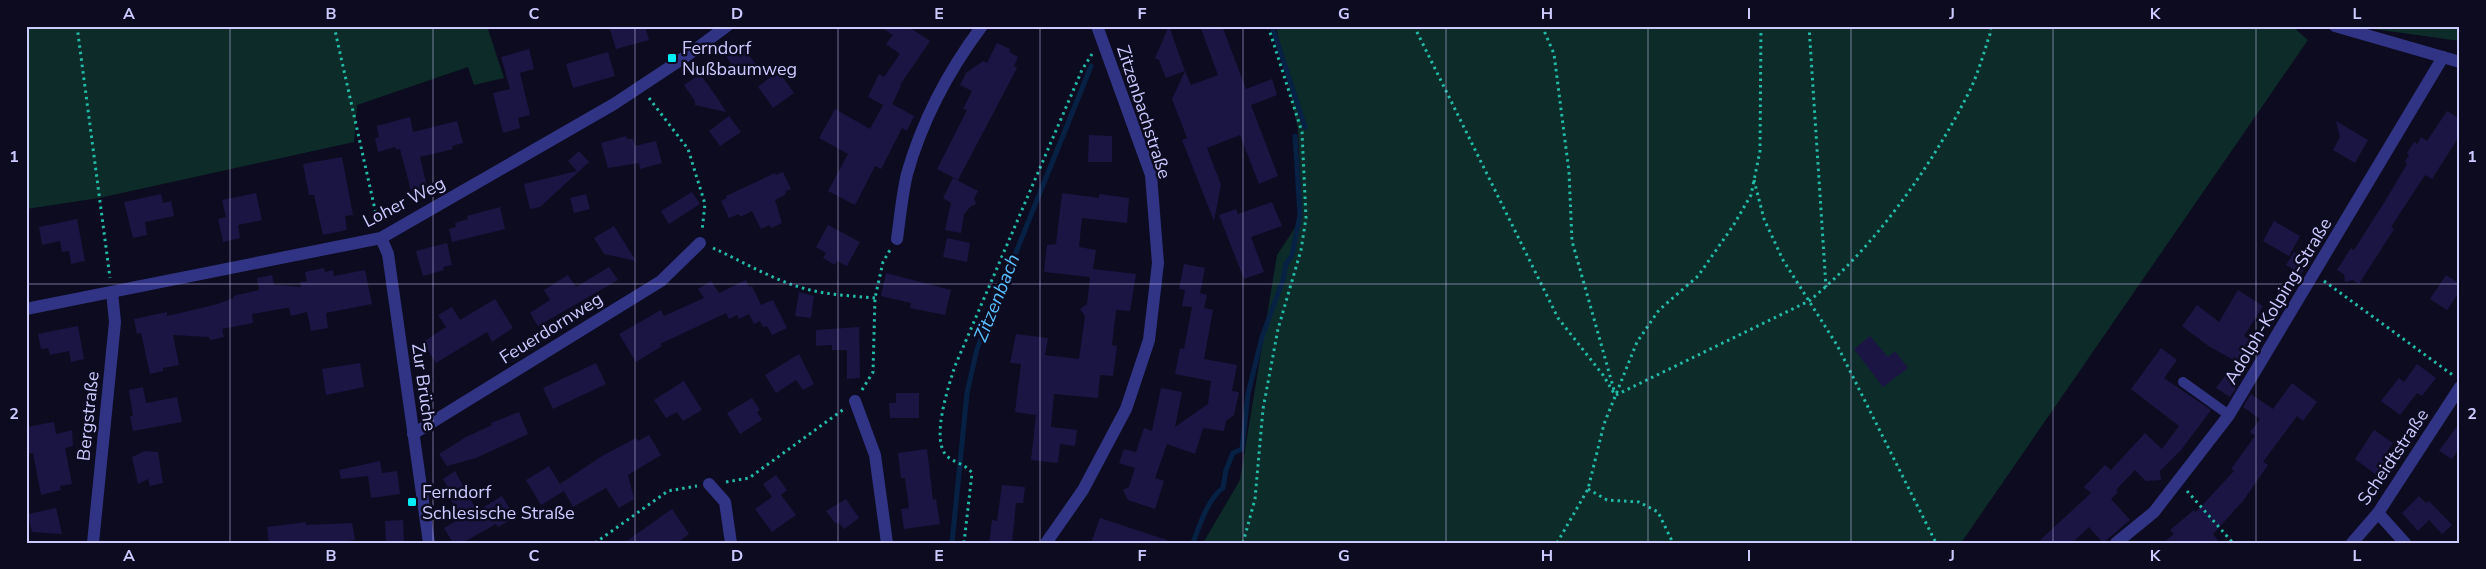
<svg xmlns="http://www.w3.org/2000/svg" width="2486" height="569" font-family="'Nunito Sans',sans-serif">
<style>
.green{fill:#0d2b28}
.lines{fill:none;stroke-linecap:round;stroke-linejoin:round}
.stream{stroke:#062144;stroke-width:5}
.building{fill:#1b1543}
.path{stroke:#22bba7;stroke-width:3;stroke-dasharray:2.5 4;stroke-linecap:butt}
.lane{stroke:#313484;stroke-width:10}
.street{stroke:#313484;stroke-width:12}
.grid{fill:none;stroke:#cccaff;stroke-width:1;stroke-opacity:0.55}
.poi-dot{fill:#00eef5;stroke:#0d0b20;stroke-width:2}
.labels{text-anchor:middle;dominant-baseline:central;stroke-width:5;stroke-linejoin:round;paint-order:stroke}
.poi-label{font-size:18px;fill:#cccaff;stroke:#0d0b20;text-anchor:start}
.street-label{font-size:18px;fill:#cccaff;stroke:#0d0b20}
.water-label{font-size:19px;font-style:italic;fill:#58beff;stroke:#0d0b20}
.neatline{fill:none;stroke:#cccaff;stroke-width:2}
.grid-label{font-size:16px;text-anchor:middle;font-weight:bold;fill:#cccaff}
</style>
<rect width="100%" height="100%" fill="#0d0b20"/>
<g class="green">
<polygon points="26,26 487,26 504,78 474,85 468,67 357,105 354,142 99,198 26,209"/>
<polygon points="1276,26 2292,26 2308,40 1961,543 1203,543 1240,480 1277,255 1302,217 1298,130"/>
<polygon points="2352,26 2460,26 2460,41"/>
</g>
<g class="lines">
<g class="stream">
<polyline points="1272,26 1305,127"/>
<polyline points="952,543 967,393 977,349 1091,66"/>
<path d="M1193,543C1199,526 1209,497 1223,488L1226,470L1233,453L1242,449L1248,394L1262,337L1283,280L1286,264L1292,255L1300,215L1295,136"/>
</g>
</g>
<g class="building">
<polygon points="609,26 645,26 649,40 616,49"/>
<polygon points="879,26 907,26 930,41 900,85 901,86 892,104 914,116 907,131 902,128 881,169 875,166 855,205 828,191 848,154 819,138 835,109 870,129 883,105 868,97 879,74 884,77 900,54 886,44 893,35"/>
<polygon points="1169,26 1185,71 1166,78 1159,60 1155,58"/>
<polygon points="1200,26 1222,26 1246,89 1272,79 1277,95 1251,105 1278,176 1259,184 1240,135 1207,148 1221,185 1214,221 1182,140 1187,138 1172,99 1185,71 1191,85 1218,75"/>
<polygon points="997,43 1010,49 1009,52 1018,57 1014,66 1017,68 958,180 937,169 967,110 963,109 972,91 960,85 966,73 983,61 987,63"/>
<polygon points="742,44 756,65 740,77 726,56"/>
<polygon points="529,49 534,69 520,73 530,115 518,118 520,128 503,133 493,93 510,89 501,57"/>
<polygon points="608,52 615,76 573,88 566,64"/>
<polygon points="778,71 794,93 773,108 758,87"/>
<polygon points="700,74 718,99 726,112 695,105 695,101 684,85"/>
<polygon points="2447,111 2460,119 2460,135 2432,179 2425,175 2391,227 2394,229 2359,284 2353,280 2345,282 2344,274 2337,270 2351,248 2354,250 2387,198 2407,164 2405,162 2409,155 2407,153 2414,142 2417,144 2421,137 2427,141"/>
<polygon points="729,116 741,132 720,146 709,131"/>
<polygon points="410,117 413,132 457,121 463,143 452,146 453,149 420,157 427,187 411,191 400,149 396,150 395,147 378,152 375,138 379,137 377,126"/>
<polygon points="2336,121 2368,140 2355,163 2333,150 2340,137"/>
<polygon points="1089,135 1112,136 1112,162 1088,162"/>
<polygon points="626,136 627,139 633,139 635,146 656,141 662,163 640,169 639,163 608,168 601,143"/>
<polygon points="579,151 589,162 540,207 530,209 524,184 577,171 568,161"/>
<polygon points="342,157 353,215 345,216 347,230 323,235 314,195 309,195 303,164"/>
<polygon points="783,172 791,189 786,191 785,195 775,200 782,223 771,228 769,225 761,229 752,211 740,217 739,214 729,218 721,201 727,198 726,196 775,173 776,175"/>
<polygon points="953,178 978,191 974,198 976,204 971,206 964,214 961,233 945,230 951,203 943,198"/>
<polygon points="692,192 700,204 669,224 661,211"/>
<polygon points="256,193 262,220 238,225 240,238 223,242 218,219 226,217 222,200"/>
<polygon points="1062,193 1099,198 1099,194 1129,198 1127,223 1082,218 1079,247 1096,250 1093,269 1136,274 1130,311 1116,310 1112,345 1117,346 1113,376 1100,375 1098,398 1054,394 1051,427 1077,430 1075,446 1060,444 1058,463 1031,460 1036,415 1015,412 1021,364 1010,363 1016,334 1048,338 1045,355 1079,359 1085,316 1080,309 1087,304 1090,277 1044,272 1047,245 1056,244"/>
<polygon points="161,194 163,203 171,201 174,216 145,222 147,235 133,238 124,202"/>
<polygon points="586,194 590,209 574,213 570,198"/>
<polygon points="1272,202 1282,226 1251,237 1264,272 1244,279 1219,215 1236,209 1238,214"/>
<polygon points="500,207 505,229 452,242 449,229 456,227 455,223 468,219 467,216"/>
<polygon points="77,219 85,261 71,264 69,251 62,252 60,241 42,245 39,227"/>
<polygon points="2274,221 2300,236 2289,256 2263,241"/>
<polygon points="828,225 860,242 847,266 837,261 835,265 823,258 826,253 816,247"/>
<polygon points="614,226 636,261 604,254 594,238"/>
<polygon points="947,238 970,243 967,262 943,257"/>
<polygon points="447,243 452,265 443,267 444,270 423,276 416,251"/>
<polygon points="2294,252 2309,261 2301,274 2286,265"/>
<polygon points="1184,264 1205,268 1200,293 1207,295 1204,308 1213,310 1204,359 1237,365 1232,391 1239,392 1234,415 1226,421 1224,431 1203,428 1195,454 1167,444 1155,478 1164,481 1155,509 1128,500 1123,490 1129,487 1135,468 1119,463 1124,449 1136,452 1144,428 1152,431 1161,388 1182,392 1175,427 1208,404 1211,381 1175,374 1180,348 1184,349 1192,307 1182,306 1185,290 1179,289"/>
<polygon points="609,267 618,280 538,326 530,313 550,300 544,290 568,275 576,287"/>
<polygon points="324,268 325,272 333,270 334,276 365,270 372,304 326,313 328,328 311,331 307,312 291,316 289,308 286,308 252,314 253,323 222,329 224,337 210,340 209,337 173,335 179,365 163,368 163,371 150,374 141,333 137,334 134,319 167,312 167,316 214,305 234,298 233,296 259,290 257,278 272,275 274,285 301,287 300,282 307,281 305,272"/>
<polygon points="886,273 951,290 945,315 910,308 911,303 881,296"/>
<polygon points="2446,275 2460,284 2460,291 2447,310 2430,299"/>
<polygon points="746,280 749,287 752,286 761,305 773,300 787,328 772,335 767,326 763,327 760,321 754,324 749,314 739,319 737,315 729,319 726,313 660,344 662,346 636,362 619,334 661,310 664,316 704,298 698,289 711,281 719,293"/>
<polygon points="2238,290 2263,306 2244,336 2254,342 2241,364 2210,347 2182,326 2197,305 2219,322"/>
<polygon points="799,292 814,296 811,318 795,316"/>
<polygon points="495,299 513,328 492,342 487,332 436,363 423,342 446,327 438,315 452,307 460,320"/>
<polygon points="78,326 84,359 71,362 69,351 50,355 48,348 41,349 38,334"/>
<polygon points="859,327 860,378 847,379 847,350 832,350 832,345 816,346 816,330"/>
<polygon points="1870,336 1888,357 1895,351 1908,368 1883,387 1854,349"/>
<polygon points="2161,348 2177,360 2164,378 2211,410 2181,450 2160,471 2161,480 2146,481 2135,470 2116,490 2118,492 2111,499 2130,520 2103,543 2089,527 2072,543 2037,543 2091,493 2084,487 2105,465 2111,470 2145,433 2162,449 2179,426 2131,389"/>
<polygon points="799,354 814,384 803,390 796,380 776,393 765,375"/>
<polygon points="360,363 364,387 326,395 322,369"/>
<polygon points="596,363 606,384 553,409 543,388"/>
<polygon points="2417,364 2436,378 2422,396 2417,393 2400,415 2381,401 2399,378 2404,382"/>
<polygon points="2225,376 2238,385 2230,397 2216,388"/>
<polygon points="684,381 702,410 683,421 677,412 666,418 654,400"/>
<polygon points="2292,383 2317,402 2303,421 2297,416 2263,462 2268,465 2243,501 2213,534 2220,543 2163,543 2174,534 2170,530 2194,510 2196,512 2234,471 2231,469 2255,436 2250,432 2260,419 2243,407 2251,394 2273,409"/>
<polygon points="143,387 146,403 177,397 182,422 133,431 130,416 133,416 129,390"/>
<polygon points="896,393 919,393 919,418 890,418 889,403 896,403"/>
<polygon points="752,398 760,410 757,412 762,420 740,434 727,413"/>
<polygon points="519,412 528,434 476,458 447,466 439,454 466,437 492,425 491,423"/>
<polygon points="54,422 56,434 72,430 73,446 65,448 72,484 60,486 61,490 41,495 33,453 26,454 26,427"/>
<polygon points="2460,422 2460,448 2452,459 2439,451"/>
<polygon points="2374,430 2393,443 2381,460 2384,462 2375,474 2355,459"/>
<polygon points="649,435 661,455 628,475 634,499 619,508 606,488 573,507 560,484 602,456 636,438 638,441"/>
<polygon points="927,449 933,500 936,499 940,524 904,529 901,509 909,508 905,478 901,478 898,453"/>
<polygon points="145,451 158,452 163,483 150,486 148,479 138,484 132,457"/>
<polygon points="380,461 382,473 397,471 400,494 371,498 368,476 341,479 339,470"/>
<polygon points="549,466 564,491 541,505 526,480"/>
<polygon points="455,471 477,511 502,496 515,517 498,527 496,524 462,543 453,543 444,528 461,518 444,487 447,486 443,479"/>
<polygon points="776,475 787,490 781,495 796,515 772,532 755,509 772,497 763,484"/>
<polygon points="1002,485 1025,487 1023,503 1016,503 1012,543 989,543 992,520 997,521"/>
<polygon points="2419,496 2426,503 2429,501 2452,525 2442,534 2429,520 2418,531 2402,513"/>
<polygon points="846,499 859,518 844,529 838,522 836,524 826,511"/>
<polygon points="56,508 62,534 32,532 28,514"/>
<polygon points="672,509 689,534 677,543 624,543"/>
<polygon points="1100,518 1167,540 1166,543 1091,543"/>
<polygon points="403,520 404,543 386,543 385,521"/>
<polygon points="306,522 306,525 352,523 355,540 334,543 269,543 267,527"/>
</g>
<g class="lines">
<g class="path">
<polyline points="77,26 110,278"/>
<polyline points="334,26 378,223"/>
<polyline points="1414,26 1558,318 1603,375 1615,395"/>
<polyline points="1542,26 1554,54 1569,172 1572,241 1614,390"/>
<polyline points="1809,26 1826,287"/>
<polyline points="649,98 688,149 705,204 702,231"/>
<polyline points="1754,180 1764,219 1783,260 1837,345 1936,543"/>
<path d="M713,248C744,262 776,282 810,290C831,295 853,296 875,298"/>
<polyline points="2324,281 2454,376"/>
<polyline points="862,390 873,372 875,298 883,262 890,250"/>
<path d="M1616,395L1809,301C1872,250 1929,170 1966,98C1977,78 1983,55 1990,34L1991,26"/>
<polyline points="726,482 749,478 844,409"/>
<polyline points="1588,489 1607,500 1639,502 1658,512 1673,543"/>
<polyline points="2187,491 2233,543"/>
<polyline points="595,543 668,491 697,486"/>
<path d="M964,543L972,473C966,464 954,463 947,456C930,440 949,385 955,366L1082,70L1092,54"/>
<polyline points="1243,543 1255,499 1263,409 1278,329 1301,250 1306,218 1302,132 1268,26"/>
<polyline points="1557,543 1588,489 1604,424 1637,342 1659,310 1698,276 1733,226 1751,195 1760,151 1761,26"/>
</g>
<polyline class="lane" points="2183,382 2229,415"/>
<g class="street">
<polyline points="2335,26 2460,62"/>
<polyline points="381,238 388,254 429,543"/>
<path d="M897,239C900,218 902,195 907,174C922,121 949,70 982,26"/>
<polyline points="26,309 381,238 614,104 685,57 727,26"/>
<polyline points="855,401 875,455 887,543"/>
<polyline points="413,434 661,281 700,243"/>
<polyline points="709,484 725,502 731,543"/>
<polyline points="2378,513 2405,543"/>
<polyline points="93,543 115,322 112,292"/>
<polyline points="1046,543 1083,490 1126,409 1149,340 1158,263 1151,175 1097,26"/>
<polyline points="2116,543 2154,512 2229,415 2443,57"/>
<polyline points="2352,543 2378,513 2460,387"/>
</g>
</g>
<path class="grid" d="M230,26V543M433,26V543M635,26V543M838,26V543M1040,26V543M1243,26V543M1446,26V543M1648,26V543M1851,26V543M2053,26V543M2256,26V543M26,284H2460"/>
<g class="poi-dot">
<rect x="667" y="53" width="10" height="10" rx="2.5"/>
<rect x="407" y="497" width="10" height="10" rx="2.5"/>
</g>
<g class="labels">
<g class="poi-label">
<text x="682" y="48">Ferndorf<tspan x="682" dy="21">Nußbaumweg</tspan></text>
<text x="422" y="492">Ferndorf<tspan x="422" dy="21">Schlesische Straße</tspan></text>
</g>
<g class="street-label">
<text transform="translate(1144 112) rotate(72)">Zitzenbachstraße</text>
<text transform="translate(404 202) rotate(-27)">Loher Weg</text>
<text transform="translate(2278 301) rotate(-59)">Adolph-Kolping-Straße</text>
<text transform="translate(551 328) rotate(-32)">Feuerdornweg</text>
<text transform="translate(424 387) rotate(82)">Zur Brüche</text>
<text transform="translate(88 416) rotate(-84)">Bergstraße</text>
<text transform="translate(2393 457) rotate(-56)">Scheidtstraße</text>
</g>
<g class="water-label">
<text transform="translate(997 298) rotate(-68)">Zitzenbach</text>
</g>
</g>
<rect width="2486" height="569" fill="none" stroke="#0d0b20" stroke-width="55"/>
<rect x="28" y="28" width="2430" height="514" class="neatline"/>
<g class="grid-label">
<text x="129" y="19">A</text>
<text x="331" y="19">B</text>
<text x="534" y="19">C</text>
<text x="737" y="19">D</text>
<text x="939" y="19">E</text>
<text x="1142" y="19">F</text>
<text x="1344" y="19">G</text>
<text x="1547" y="19">H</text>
<text x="1749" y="19">I</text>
<text x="1952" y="19">J</text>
<text x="2155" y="19">K</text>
<text x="2357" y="19">L</text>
<text x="14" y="162">1</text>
<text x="2472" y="162">1</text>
<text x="14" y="419">2</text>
<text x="2472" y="419">2</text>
<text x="129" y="561">A</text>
<text x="331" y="561">B</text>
<text x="534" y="561">C</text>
<text x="737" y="561">D</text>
<text x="939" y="561">E</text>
<text x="1142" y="561">F</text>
<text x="1344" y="561">G</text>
<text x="1547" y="561">H</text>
<text x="1749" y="561">I</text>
<text x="1952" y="561">J</text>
<text x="2155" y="561">K</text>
<text x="2357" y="561">L</text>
</g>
</svg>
